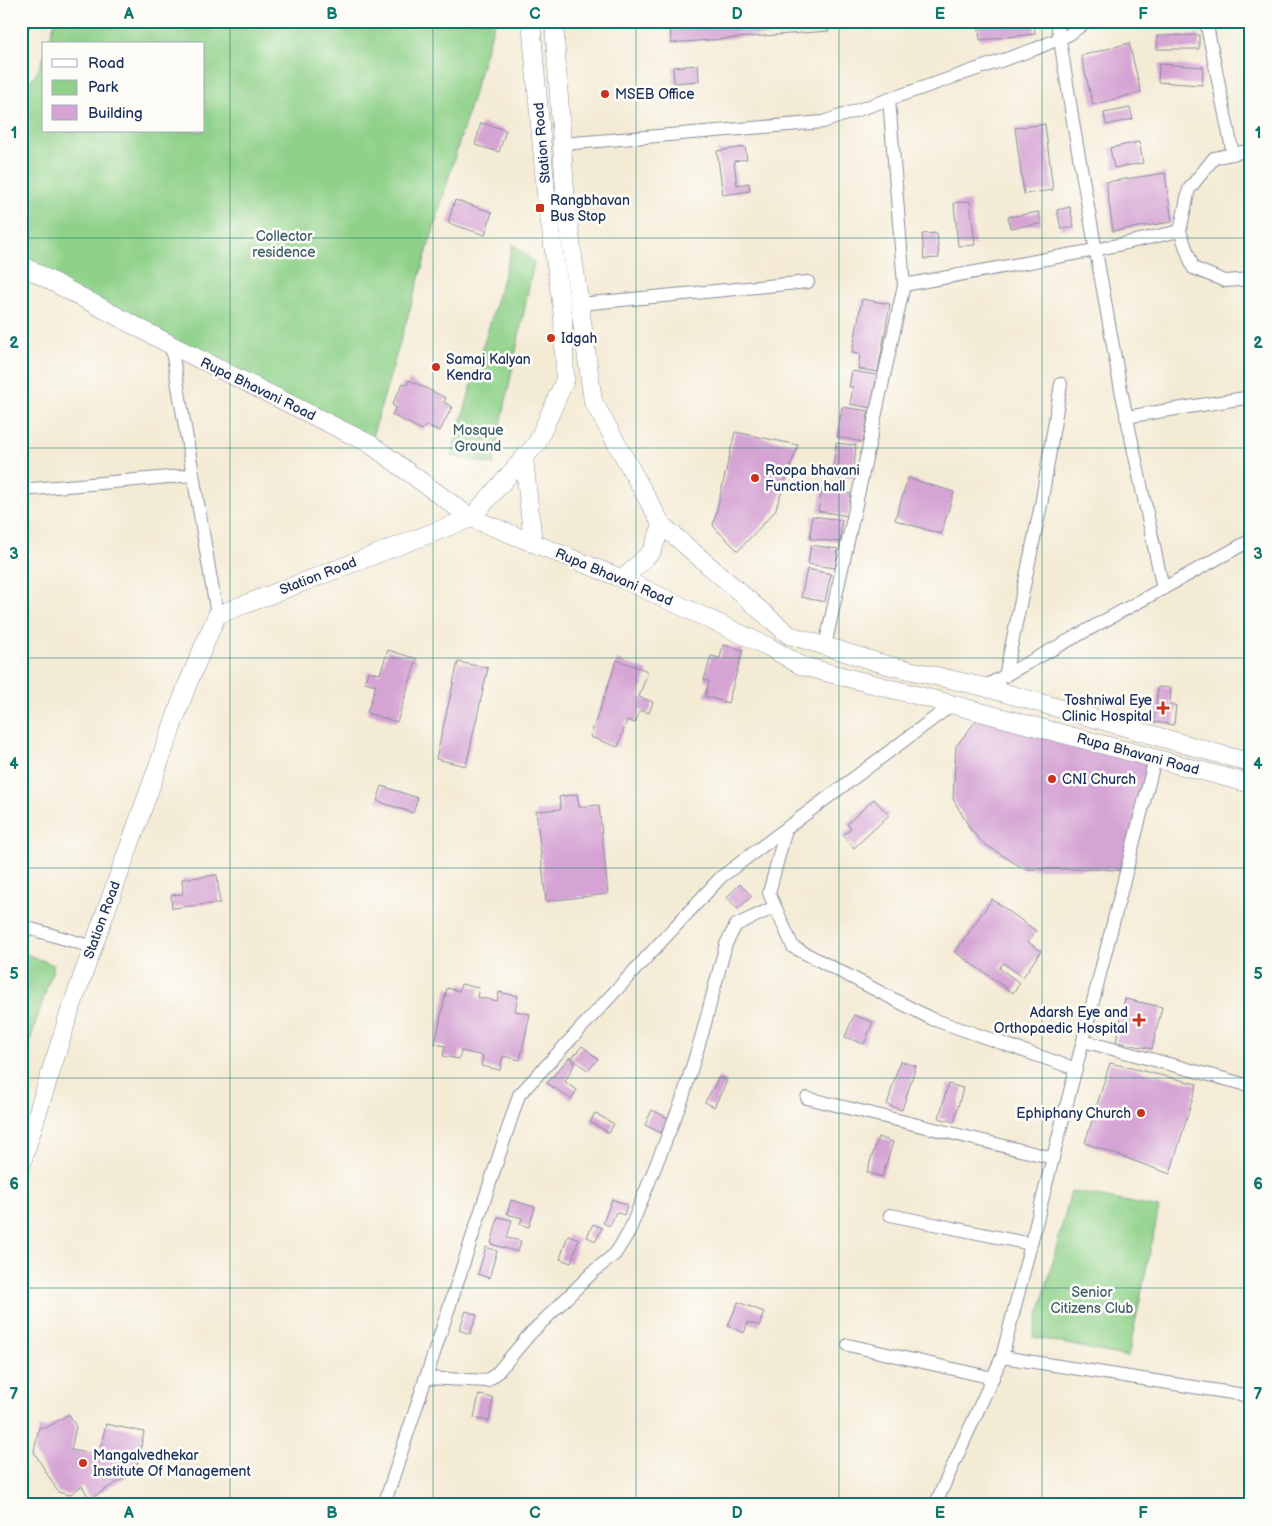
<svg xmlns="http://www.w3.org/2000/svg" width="1272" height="1526" font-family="'Balsamiq Sans',sans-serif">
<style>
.green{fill:#8fd189;stroke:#558074}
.building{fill:#d5a4d4}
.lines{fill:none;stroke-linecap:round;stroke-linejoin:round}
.street-casing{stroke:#888d9a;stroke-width:14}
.secondary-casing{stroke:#888d9a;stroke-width:19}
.street{stroke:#fff;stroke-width:12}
.secondary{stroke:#fff;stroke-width:18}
.grid{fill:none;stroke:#0f766e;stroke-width:1;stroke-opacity:0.55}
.poi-dot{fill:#c8321e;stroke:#fdfcf7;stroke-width:2}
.labels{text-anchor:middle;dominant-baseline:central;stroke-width:5;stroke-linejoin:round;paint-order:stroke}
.poi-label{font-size:14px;fill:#1b2f5e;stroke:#fdfcf7;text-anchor:start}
.street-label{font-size:14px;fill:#1b2f5e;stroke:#fdfcf7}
.park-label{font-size:14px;fill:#3e606b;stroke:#fdfcf7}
.neatline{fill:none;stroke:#0f766e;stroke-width:2}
.grid-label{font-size:16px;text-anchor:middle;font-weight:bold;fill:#0f766e}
</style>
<rect width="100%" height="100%" fill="#fdfcf7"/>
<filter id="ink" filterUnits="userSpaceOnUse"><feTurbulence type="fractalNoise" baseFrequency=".02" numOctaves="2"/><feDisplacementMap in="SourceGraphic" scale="10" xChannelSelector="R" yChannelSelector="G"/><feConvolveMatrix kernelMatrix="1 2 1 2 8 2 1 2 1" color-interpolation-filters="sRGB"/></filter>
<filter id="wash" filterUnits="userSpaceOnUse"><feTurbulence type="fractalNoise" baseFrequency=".0096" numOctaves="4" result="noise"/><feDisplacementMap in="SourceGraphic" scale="20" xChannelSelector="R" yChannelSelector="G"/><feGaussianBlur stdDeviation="1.12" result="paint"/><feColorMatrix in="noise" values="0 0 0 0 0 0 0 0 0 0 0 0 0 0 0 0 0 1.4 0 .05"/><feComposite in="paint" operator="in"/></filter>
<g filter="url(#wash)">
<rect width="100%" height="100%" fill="#f4ebd5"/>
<g class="green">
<polygon points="55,21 495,21 370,444 21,263 21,93 38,71 44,55 44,131 204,131 204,44 48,44"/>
<polygon points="513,244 534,262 493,465 451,456"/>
<polygon points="21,952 54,965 21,1069"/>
<polygon points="1071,1191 1159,1208 1128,1357 1033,1337"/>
</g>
<g id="blocks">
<g class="building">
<polygon points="21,21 32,21 21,46"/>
<polygon points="670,21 828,21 829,31 671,43"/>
<polygon points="978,21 1034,21 1035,34 980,40"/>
<polygon points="1199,35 1199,49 1157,49 1157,36"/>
<polygon points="1129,43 1141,92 1093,105 1081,56"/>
<polygon points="1159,64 1203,67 1202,85 1158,82"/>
<polygon points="698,65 699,81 674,83 673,67"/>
<polygon points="1130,108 1133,119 1106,125 1104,113"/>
<polygon points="481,123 506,130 499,152 475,145"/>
<polygon points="1045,124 1053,190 1024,194 1015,128"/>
<polygon points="1139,142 1143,163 1114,168 1110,148"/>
<polygon points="745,147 747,159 734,161 737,185 749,183 750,191 723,195 717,151"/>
<polygon points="1165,173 1172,222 1113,231 1106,182"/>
<polygon points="455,200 492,212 485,235 448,223"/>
<polygon points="970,201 975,245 958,246 954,203"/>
<polygon points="1070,207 1074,227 1061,229 1057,210"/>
<polygon points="1039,212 1041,224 1010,228 1008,217"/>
<polygon points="937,233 939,258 924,259 922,234"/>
<polygon points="862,299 890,304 878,372 858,369 860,354 852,353"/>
<polygon points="852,371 877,375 871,408 850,404 853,387 849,387"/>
<polygon points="409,380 446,398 444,402 452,407 440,431 427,425 422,430 392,415 396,407 392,405 403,383 407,385"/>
<polygon points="842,407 869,411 863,442 837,437"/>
<polygon points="735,432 798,445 775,511 738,551 713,526"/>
<polygon points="836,443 856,445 853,477 832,475"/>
<polygon points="908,478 954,492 941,534 895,520"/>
<polygon points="822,489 851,494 848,516 818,511"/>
<polygon points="812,516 842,520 840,542 810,539"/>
<polygon points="811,545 838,549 835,568 808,564"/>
<polygon points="807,569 831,574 825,602 801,597"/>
<polygon points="723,645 743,650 728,703 705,696 709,681 704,680 711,656 720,658"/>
<polygon points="388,650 417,659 397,722 367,713 376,685 365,682 368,671 380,674"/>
<polygon points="617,660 648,671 639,697 653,702 649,713 640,710 635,723 627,720 618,747 590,737"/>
<polygon points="458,662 488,668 466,766 436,759"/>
<polygon points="1158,687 1171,688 1170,705 1176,705 1174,725 1154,722"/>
<polygon points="983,712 1155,759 1127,871 1100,869 1024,869 983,843 971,830 953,799 956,746"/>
<polygon points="382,786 418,798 413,813 377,801"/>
<polygon points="577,794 579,807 599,805 608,894 546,901 536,811 561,809 559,797"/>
<polygon points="874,799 889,815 854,848 843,835 851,828 847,824"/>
<polygon points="217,875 220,903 172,908 171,895 183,894 182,879"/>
<polygon points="740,884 752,896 738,909 727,897"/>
<polygon points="992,899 1036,931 1028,942 1041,951 1023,977 1003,963 999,968 1020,983 1013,993 955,952"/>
<polygon points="461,984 479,988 477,997 497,1001 499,992 518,996 515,1011 530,1014 520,1060 503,1056 500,1070 481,1066 483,1056 461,1051 459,1059 443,1056 445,1046 435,1044 447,988 459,991"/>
<polygon points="1125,999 1162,1007 1152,1049 1116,1042"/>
<polygon points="854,1015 873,1022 864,1044 845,1037"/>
<polygon points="582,1046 598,1059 588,1071 572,1058"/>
<polygon points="570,1057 575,1063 565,1082 577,1090 571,1099 547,1083"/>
<polygon points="900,1061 916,1066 902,1110 887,1105"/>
<polygon points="1110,1063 1197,1084 1170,1174 1085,1143"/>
<polygon points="719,1077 727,1081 714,1107 705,1102"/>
<polygon points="948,1084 963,1088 954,1122 939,1118"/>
<polygon points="652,1110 668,1118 661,1133 645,1125"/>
<polygon points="595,1113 614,1124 609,1133 590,1122"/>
<polygon points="878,1137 893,1142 882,1177 867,1172"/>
<polygon points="612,1199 627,1205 624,1215 616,1212 610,1226 603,1223"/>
<polygon points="511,1200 535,1207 529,1227 520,1224 522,1218 507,1214"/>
<polygon points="498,1217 512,1220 507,1238 521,1241 518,1252 491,1244"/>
<polygon points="593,1224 602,1228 596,1241 587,1237"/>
<polygon points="568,1235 579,1239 571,1263 560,1259"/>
<polygon points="486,1247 497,1251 489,1278 478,1274"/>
<polygon points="738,1302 764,1312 759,1326 748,1322 744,1333 728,1326"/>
<polygon points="466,1311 477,1315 470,1334 459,1330"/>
<polygon points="479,1395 493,1398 489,1421 474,1418"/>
<polygon points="69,1414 76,1427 71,1450 104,1456 100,1450 106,1424 144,1432 137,1465 139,1469 90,1499 82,1486 69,1495 58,1492 34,1452 39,1427 46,1428"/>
</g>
</g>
</g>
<g filter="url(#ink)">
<use href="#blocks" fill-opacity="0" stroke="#888d9a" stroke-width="1"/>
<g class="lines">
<g class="street-casing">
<g id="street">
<polyline points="1057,21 1075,134 1120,385 1163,589"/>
<polyline points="1206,21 1233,154"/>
<polyline points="562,144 823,122 1035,49 1070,34 1087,21"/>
<polyline points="1251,150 1214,158 1189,189 1180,231 1193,268 1225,281 1251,279"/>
<polyline points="904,285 1095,250 1180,231"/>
<polyline points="580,304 808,282"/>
<polyline points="171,345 217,615"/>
<polyline points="1126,417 1251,397"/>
<polyline points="21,490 193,475"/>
<polyline points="825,646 904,285 889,99"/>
<polyline points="1005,676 1041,505 1061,384"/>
<polyline points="984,687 1251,540"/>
<polyline points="786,829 769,893 793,947 932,1019 1076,1069"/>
<polyline points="21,926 93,947"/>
<polyline points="1083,1041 1251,1086"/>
<polyline points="807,1098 1053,1158"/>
<polyline points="890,1215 1031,1244"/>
<polyline points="848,1345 993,1378"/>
<polyline points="1002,1357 1251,1396"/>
<polyline points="425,1378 487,1381 497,1373 529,1335 594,1271 615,1254 629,1232 682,1100 703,1031 726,944 736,925 775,907"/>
<polyline points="21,1502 27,1505"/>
<polyline points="384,1505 519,1095 721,877 953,704"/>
<polyline points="935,1505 1002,1357 1155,759"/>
</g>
</g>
<g class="secondary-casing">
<g id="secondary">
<polyline points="554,21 566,206 593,401 662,525 789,635 887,665 984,687 1251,763"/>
<polyline points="21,265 171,345 370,444 471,518 623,579 769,647 802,666 943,702 1251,784"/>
<polyline points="524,458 533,543"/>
<polyline points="623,579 652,551 662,525"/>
<polyline points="21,1165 70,1011 186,688 217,615 471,518 537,443 565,380 563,316 546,194 531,21"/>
</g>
</g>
<use href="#street" class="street"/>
<use href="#secondary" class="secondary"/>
</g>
</g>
<path class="grid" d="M230,21V1505M433,21V1505M636,21V1505M839,21V1505M1042,21V1505M21,238H1251M21,448H1251M21,658H1251M21,868H1251M21,1078H1251M21,1288H1251"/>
<g class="poi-dot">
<circle cx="605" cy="94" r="5"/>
<rect x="535" y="203" width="10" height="10" rx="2.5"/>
<circle cx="551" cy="338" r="5"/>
<circle cx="436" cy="367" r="5"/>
<circle cx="755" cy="478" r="5"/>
<path d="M1160.5 700.5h5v5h5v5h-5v5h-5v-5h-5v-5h5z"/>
<circle cx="1052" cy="779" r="5"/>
<path d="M1136.5 1012.5h5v5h5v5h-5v5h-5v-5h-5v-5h5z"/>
<circle cx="1141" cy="1113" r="5"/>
<circle cx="83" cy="1463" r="5"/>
</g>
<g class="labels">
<g class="poi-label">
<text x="615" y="94">MSEB Office</text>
<text x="550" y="200">Rangbhavan<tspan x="550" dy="16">Bus Stop</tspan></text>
<text x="561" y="338">Idgah</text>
<text x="446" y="359">Samaj Kalyan<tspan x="446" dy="16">Kendra</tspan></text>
<text x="765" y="470">Roopa bhavani<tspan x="765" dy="16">Function hall</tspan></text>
<text x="1152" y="700" text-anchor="end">Toshniwal Eye<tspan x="1152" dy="16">Clinic Hospital</tspan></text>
<text x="1062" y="779">CNI Church</text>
<text x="1128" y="1012" text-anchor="end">Adarsh Eye and<tspan x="1128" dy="16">Orthopaedic Hospital</tspan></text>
<text x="1131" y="1113" text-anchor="end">Ephiphany Church</text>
<text x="93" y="1455">Mangalvedhekar<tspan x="93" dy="16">Institute Of Management</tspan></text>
</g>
<g class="street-label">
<text transform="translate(542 143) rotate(-95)">Station Road</text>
<text transform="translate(258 389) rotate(26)">Rupa Bhavani Road</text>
<text transform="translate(318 576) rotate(-21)">Station Road</text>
<text transform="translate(614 577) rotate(23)">Rupa Bhavani Road</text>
<text transform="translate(1138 754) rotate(15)">Rupa Bhavani Road</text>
<text transform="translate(102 920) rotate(-70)">Station Road</text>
</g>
<g class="park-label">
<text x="284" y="236">Collector<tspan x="284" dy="16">residence</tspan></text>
<text x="478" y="430">Mosque<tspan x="478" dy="16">Ground</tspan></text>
<text x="1092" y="1292">Senior<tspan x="1092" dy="16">Citizens Club</tspan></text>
</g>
</g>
<rect width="1272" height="1526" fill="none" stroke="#fdfcf7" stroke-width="55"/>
<rect x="42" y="42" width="162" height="90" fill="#fdfcf7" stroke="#a3aaba"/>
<rect x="52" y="59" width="25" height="8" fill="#ffffff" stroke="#a3aaba"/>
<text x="88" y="68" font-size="15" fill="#1b2f5e">Road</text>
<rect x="52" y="80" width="25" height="15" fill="#8fd189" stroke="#a3aaba"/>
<text x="88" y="92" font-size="15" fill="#1b2f5e">Park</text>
<rect x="52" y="105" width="25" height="15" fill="#d5a4d4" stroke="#a3aaba"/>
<text x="88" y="118" font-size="15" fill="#1b2f5e">Building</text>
<rect x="28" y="28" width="1216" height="1470" class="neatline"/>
<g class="grid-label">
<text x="129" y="19">A</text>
<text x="332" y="19">B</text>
<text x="535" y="19">C</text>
<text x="737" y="19">D</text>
<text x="940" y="19">E</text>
<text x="1143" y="19">F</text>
<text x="14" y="138">1</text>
<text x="1258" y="138">1</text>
<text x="14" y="348">2</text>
<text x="1258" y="348">2</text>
<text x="14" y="559">3</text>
<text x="1258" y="559">3</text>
<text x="14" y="769">4</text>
<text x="1258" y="769">4</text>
<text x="14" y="979">5</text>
<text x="1258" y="979">5</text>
<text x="14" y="1189">6</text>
<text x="1258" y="1189">6</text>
<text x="14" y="1399">7</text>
<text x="1258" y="1399">7</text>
<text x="129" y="1518">A</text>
<text x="332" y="1518">B</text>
<text x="535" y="1518">C</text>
<text x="737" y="1518">D</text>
<text x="940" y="1518">E</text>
<text x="1143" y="1518">F</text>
</g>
</svg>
